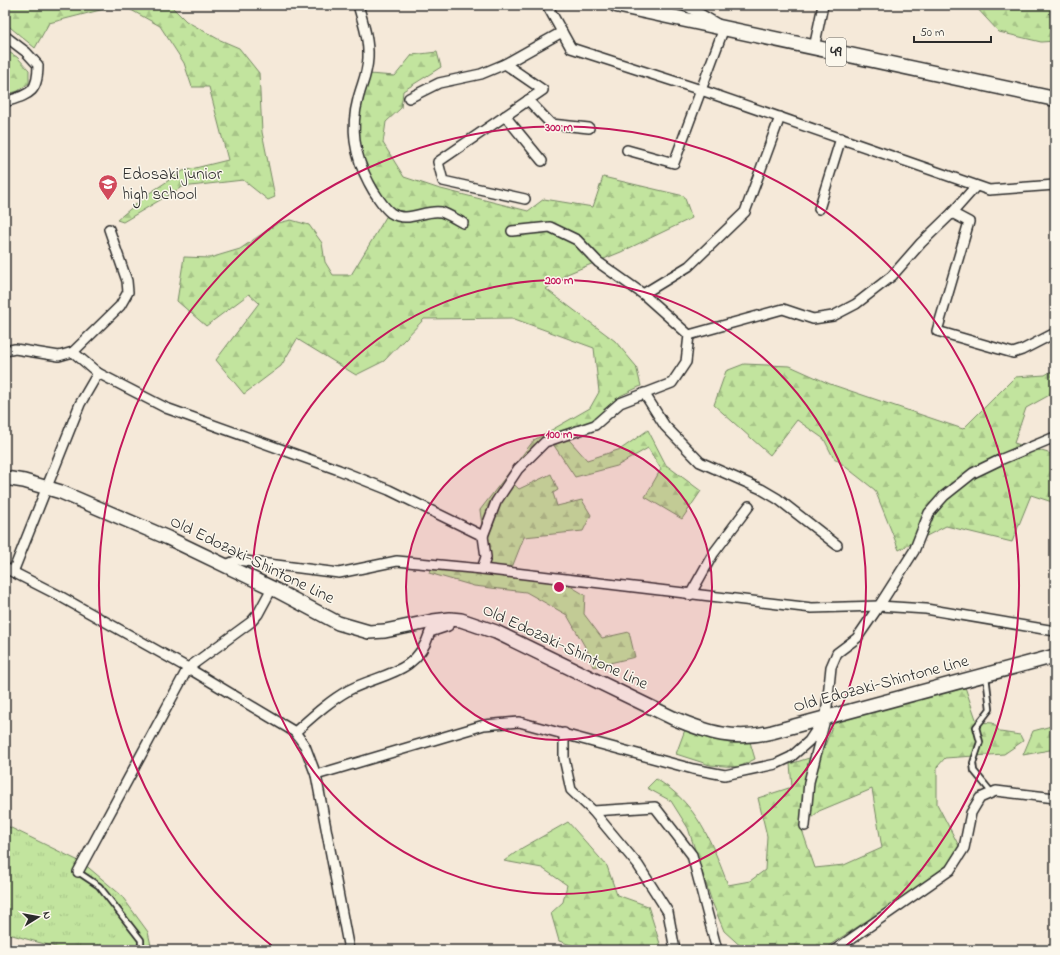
<svg xmlns="http://www.w3.org/2000/svg" width="1060" height="955" font-family="'Indie Flower',sans-serif">
<style>
.grass{fill:url(#grass-tufts);stroke:#768864}
.forest{fill:url(#forest-firs);stroke:#768864;fill-rule:evenodd}
.lines{fill:none;stroke-linecap:round;stroke-linejoin:round}
.lane-casing{stroke:#2b2b2b;stroke-width:8}
.street-casing{stroke:#2b2b2b;stroke-width:12}
.secondary-casing{stroke:#2b2b2b;stroke-width:16}
.primary-casing{stroke:#2b2b2b;stroke-width:17}
.lane{stroke:#fbf7ec;stroke-width:4.5}
.street{stroke:#fbf7ec;stroke-width:9}
.secondary{stroke:#fbf7ec;stroke-width:13}
.primary{stroke:#fbf7ec;stroke-width:14}
.ring{fill:none;stroke:#c2185b;stroke-width:2}
.labels{text-anchor:middle;dominant-baseline:central;stroke-width:3;stroke-linejoin:round;paint-order:stroke}
.shield{fill:#fbf7ec;stroke:#696865;stroke-width:1}
.shield-label{font-size:16px;font-weight:bold;fill:#2b2b2b}
.poi-label{font-size:17px;fill:#2b2b2b;stroke:#fbf7ec;text-anchor:start}
.street-label{font-size:17px;fill:#2b2b2b;stroke:#fbf7ec}
.centre{fill:#c2185b;stroke:#fbf7ec;stroke-width:2}
.ring-label{font-size:12px;text-anchor:middle;font-weight:bold;fill:#c2185b;stroke:#fbf7ec;stroke-width:3;stroke-linejoin:round;paint-order:stroke}
</style>
<defs>
<pattern id="grass-tufts" width="24" height="20" patternUnits="userSpaceOnUse"><rect width="24" height="20" fill="#c2e49e"/><path d="M3 7l-1-3M5 7V3M7 7l1-3M15 17l-1-3M17 17v-4M19 17l1-3" fill="none" stroke="#a7c488"/></pattern>
<pattern id="forest-firs" width="22" height="20" patternUnits="userSpaceOnUse"><rect width="22" height="20" fill="#c2e49e"/><path d="M5 1l3.5 6h-7zM16 11l3.5 6h-7z" fill="#a7c488"/></pattern>
</defs>
<rect width="100%" height="100%" fill="#f5e9d9"/>
<filter id="ink" filterUnits="userSpaceOnUse"><feTurbulence type="fractalNoise" baseFrequency=".025" numOctaves="2"/><feDisplacementMap in="SourceGraphic" scale="8" xChannelSelector="R" yChannelSelector="G"/><feConvolveMatrix kernelMatrix="1 2 1 2 8 2 1 2 1" color-interpolation-filters="sRGB"/></filter>
<g filter="url(#ink)">
<polygon class="grass" points="5,825 83,863 121,895 148,932 152,950 66,950 5,933"/>
<g class="forest">
<polygon points="5,5 120,5 49,23 35,48 5,23"/>
<polygon points="122,5 170,5 186,21 218,39 239,48 259,73 262,132 275,197 268,200 243,180 182,187 123,222 117,220 148,194 183,171 228,160 209,87 192,87 184,63 160,26"/>
<polygon points="974,5 1055,5 1055,41 1041,42 999,32"/>
<polygon points="5,50 17,57 29,70 29,83 18,91 5,95"/>
<polygon points="437,52 441,67 403,91 401,108 386,122 383,143 404,177 437,188 528,211 544,199 593,207 603,177 684,196 692,218 621,252 567,274 546,289 615,341 636,366 641,386 620,396 592,426 563,433 587,460 621,449 648,430 666,465 701,491 682,519 645,497 661,469 648,448 617,466 575,477 549,438 509,480 519,489 551,474 558,490 553,493 557,506 582,500 591,515 583,531 524,537 511,570 555,577 585,595 584,614 602,638 629,632 635,657 593,667 588,652 567,615 526,592 474,586 429,573 435,561 482,569 486,557 480,510 534,440 590,408 599,392 594,348 512,318 424,319 384,361 356,375 297,339 281,366 244,394 216,360 259,303 249,294 206,326 177,301 184,257 210,258 240,249 278,223 291,220 309,225 322,243 325,262 333,275 351,275 392,207 381,203 351,139 369,74 395,76 412,55"/>
<polygon points="744,364 790,366 830,384 963,429 1015,377 1045,375 1055,369 1055,392 1026,408 1014,443 1055,455 1055,503 1031,495 1012,542 946,526 899,550 875,490 833,457 824,439 797,420 770,455 714,405 726,371"/>
<path d="M965,687L977,722L993,723L1000,732L1020,735L1023,741L1004,754L945,758L937,767V804L959,846L947,865L911,892L822,950H745L724,931L712,902L688,828L671,801L647,788L656,779C697,803 712,843 728,885L750,881L765,870L767,836L758,798L792,787L790,764L822,754L835,718ZM872,789L882,848L844,865L815,868L801,827L819,811Z"/>
<polygon points="1055,725 1055,749 1023,755 1033,731"/>
<polygon points="686,727 721,738 750,742 755,759 739,767 710,765 676,754"/>
<polygon points="568,822 607,866 617,895 648,906 662,950 578,950 577,947 559,941 551,913 563,902 567,885 542,868 504,861 522,848"/>
</g>
<g class="lines">
<g class="lane-casing">
<g id="lane">
<polyline points="986,676 990,709 976,727 980,742 973,763 974,771 992,793"/>
<polyline points="78,872 99,886 141,940 141,950"/>
</g>
</g>
<g class="street-casing">
<g id="street">
<path d="M358,5C363,22 369,40 368,58C367,76 362,83 358,99C350,129 355,157 369,183C373,191 384,208 391,213C408,224 424,209 441,212C448,214 457,220 463,223"/>
<polyline points="547,5 571,48 701,90 989,190 1055,185"/>
<path d="M5,36L26,52L38,65C38,93 30,94 5,102"/>
<polyline points="814,48 823,5"/>
<polyline points="505,64 543,90 438,162 443,181 525,199"/>
<polyline points="409,98 439,83 481,74 505,64 562,32"/>
<polyline points="528,100 551,124 589,128"/>
<polyline points="505,116 542,161"/>
<polyline points="627,150 674,163 724,28 685,5"/>
<polyline points="819,209 841,138"/>
<polyline points="952,213 969,222 937,331 1013,353 1022,350 1055,333"/>
<polyline points="512,231 550,227 577,240 598,262 643,294 689,335 783,309 813,319 833,316 856,304 892,276 921,243 952,213 976,186"/>
<polyline points="643,294 689,266 745,212 780,117"/>
<polyline points="5,351 15,349 59,356 73,352 120,306 128,292 127,281 109,229"/>
<polyline points="73,352 98,373 166,408 339,470 389,490 483,536 486,557 482,569 812,608 879,606 926,609 1055,631"/>
<polyline points="644,393 665,426 700,462 761,489 778,499 837,545"/>
<polyline points="483,536 496,502 518,469 545,442 595,425 620,403 672,383 686,362 689,335"/>
<polyline points="226,565 237,560 339,573 397,561 482,569"/>
<polyline points="5,568 56,594 188,668 295,732 305,746 316,775 349,950"/>
<polyline points="13,572 80,404 98,373"/>
<polyline points="690,595 713,554 749,506"/>
<path d="M295,732C312,717 329,701 349,690C382,673 417,675 430,632L448,626L450,619"/>
<polyline points="564,733 564,758 571,790 593,811 638,865 668,912 675,950"/>
<polyline points="316,775 484,725 519,722 693,769 725,775 776,764 791,757 809,741 825,717"/>
<polyline points="593,811 655,807 692,855 717,950"/>
<polyline points="805,826 809,782 826,716 831,667 837,653 857,638 879,606 914,551 929,513 944,496 973,473 1002,459 1055,437"/>
<polyline points="78,872 188,668 251,622 258,614 272,588"/>
<polyline points="835,950 950,870 964,848 971,813 980,798 996,791 1055,798"/>
</g>
</g>
<g class="secondary-casing">
<path id="secondary" d="M5,478L24,481L61,492L168,538L272,588L338,623L369,632L385,631L433,621L450,619L461,620L496,632L673,718C709,733 734,741 772,732L1055,656"/>
</g>
<g class="primary-casing">
<polyline id="primary" points="616,5 1055,99"/>
</g>
<use href="#lane" class="lane"/>
<use href="#street" class="street"/>
<use href="#secondary" class="secondary"/>
<use href="#primary" class="primary"/>
</g>
</g>
<circle cx="559" cy="587" r="153" fill="#c2185b" fill-opacity=".12"/>
<g class="ring">
<circle cx="559" cy="587" r="153"/>
<circle cx="559" cy="587" r="307"/>
<path d="M276 949A460 460 0 1 1 842 949"/>
</g>
<defs>
<g id="school-pin" transform="scale(1)"><path d="M0 17L-7.5 6A9.5 9.5 0 1 1 7.5 6Z" fill="#d1495b" stroke="#fbf7ec"/><path d="M0-5L7-2L0 1L-7-2ZM-4 1L0 2.5L4 1V4Q0 6-4 4Z" fill="#fff"/></g>
</defs>
<g fill-rule="evenodd">
<use href="#school-pin" x="108" y="184"/>
</g>
<g class="labels">
<rect class="shield" x="826" y="38" width="20" height="28" rx="3"/>
<g class="shield-label">
<text x="836" y="52">49</text>
</g>
<g class="poi-label">
<text x="122" y="174">Edosaki junior<tspan x="122" dy="20">high school</tspan></text>
</g>
<g class="street-label">
<text transform="translate(252 560) rotate(26)">Old Edozaki-Shintone Line</text>
<text transform="translate(565 647) rotate(25)">Old Edozaki-Shintone Line</text>
<text transform="translate(881 684) rotate(-15)">Old Edozaki-Shintone Line</text>
</g>
</g>
<circle cx="559" cy="587" r="6" class="centre"/>
<g class="ring-label">
<text x="559" y="131">300 m</text>
<text x="559" y="284">200 m</text>
<text x="559" y="438">100 m</text>
</g>
<rect width="1060" height="955" fill="none" stroke="#fbf7ec" stroke-width="20"/>
<rect x="10" y="10" width="1040" height="935" fill="none" stroke="#2b2b2b" stroke-width="1.5" filter="url(#ink)"/>
<g transform="translate(38 917) rotate(79)" stroke="#fbf7ec" stroke-width="3" paint-order="stroke">
<path d="M0-3L7 15L0 10L-7 15Z" fill="#2b2b2b"/>
<text y="-6" font-size="11" font-weight="bold" text-anchor="middle" fill="#2b2b2b">N</text>
</g>
<path d="M914 36v6h77v-6" fill="none" stroke="#2b2b2b" stroke-width="2"/>
<text x="920" y="36" font-size="12" fill="#2b2b2b" stroke="#fbf7ec" stroke-width="3" paint-order="stroke">50 m</text>
</svg>
